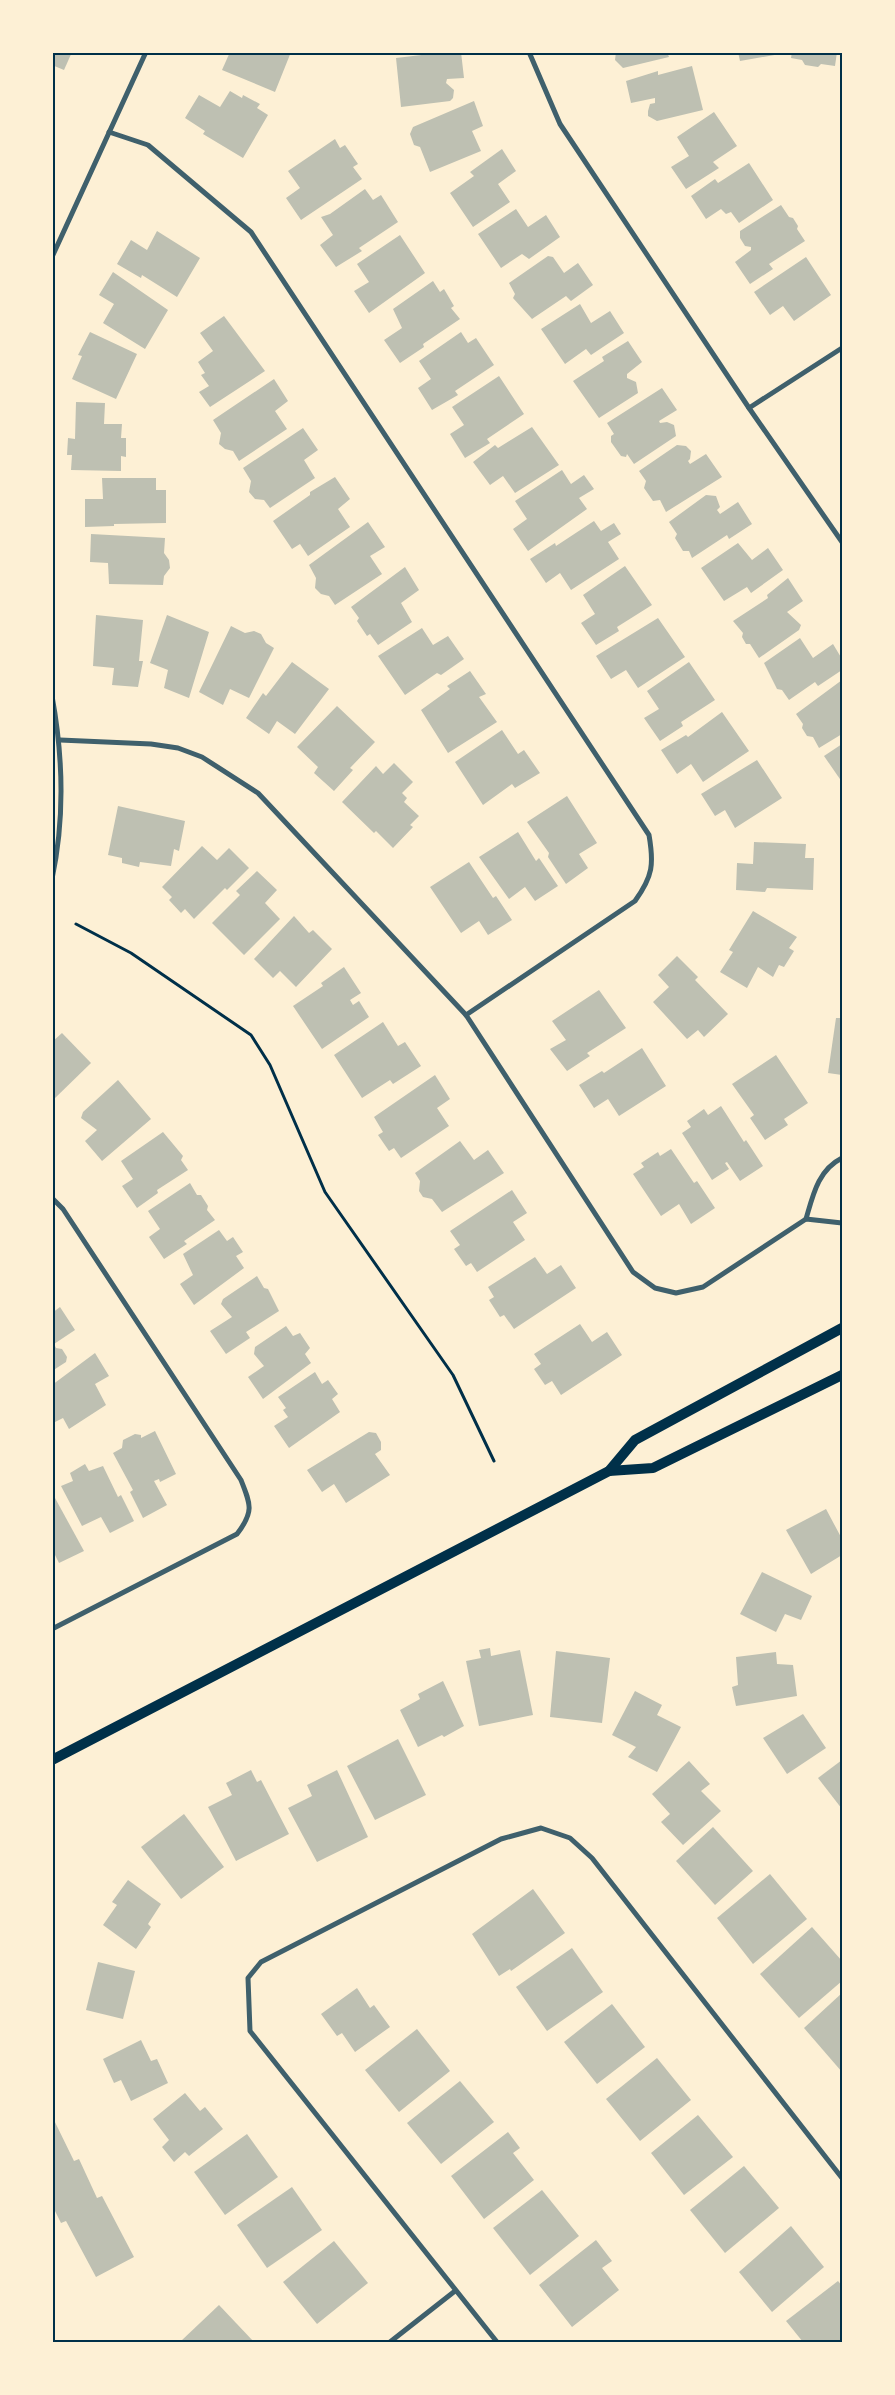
<svg xmlns="http://www.w3.org/2000/svg" width="895" height="2395" font-family="Barlow,sans-serif">
<style>
.building{fill:#bec0b2}
.lines{fill:none;stroke-linecap:round;stroke-linejoin:round}
.path{stroke:#003049;stroke-width:3}
.minor{stroke:#3f606c;stroke-width:5}
.secondary{stroke:#003049;stroke-width:10}
.neatline{fill:none;stroke:#003049;stroke-width:2}
</style>
<rect width="100%" height="100%" fill="#fdf0d5"/>
<g class="building">
<polygon points="52,52 72,52 64,70 52,65"/>
<polygon points="230,52 291,52 275,92 222,70"/>
<polygon points="447,52 461,52 464,78 447,79 446,83 454,90 453,98 450,101 401,107 396,58"/>
<polygon points="616,52 667,52 669,57 623,68 615,60"/>
<polygon points="738,52 780,52 780,54 740,61"/>
<polygon points="792,52 837,52 835,66 821,64 818,67 805,65 802,60 791,58"/>
<polygon points="692,66 703,110 657,121 648,116 648,111 650,104 655,103 655,98 631,103 626,81 658,71 658,75"/>
<polygon points="230,91 242,98 243,95 260,104 257,108 268,115 243,158 203,134 205,131 185,118 199,95 220,107"/>
<polygon points="474,101 483,126 472,131 481,151 430,172 420,147 414,145 410,134 413,127"/>
<polygon points="714,112 737,146 713,162 719,168 686,189 671,167 689,156 677,137"/>
<polygon points="335,139 340,148 345,145 358,164 353,167 362,179 301,220 286,198 300,188 288,171"/>
<polygon points="502,149 516,171 498,184 510,202 473,227 450,193 474,176 470,172"/>
<polygon points="749,163 773,200 739,223 731,212 726,214 721,209 706,219 691,196 715,179 718,183"/>
<polygon points="365,189 373,200 381,195 398,222 359,248 362,251 336,267 320,245 333,235 321,217 330,214"/>
<polygon points="781,205 789,217 793,218 798,226 797,229 805,241 769,264 773,269 750,284 735,262 751,250 751,247 745,246 740,238 740,231"/>
<polygon points="516,209 528,227 546,215 560,237 529,259 522,254 501,268 478,234"/>
<polygon points="157,231 200,258 177,297 142,275 141,278 117,264 131,240 147,250"/>
<polygon points="400,235 425,273 369,313 354,291 369,282 357,264"/>
<polygon points="548,256 553,257 564,273 578,263 593,285 571,301 566,296 532,319 513,298 515,294 509,283"/>
<polygon points="806,257 831,295 794,321 783,306 770,315 754,292"/>
<polygon points="113,272 168,310 145,349 103,323 114,304 99,295"/>
<polygon points="433,281 440,292 444,289 454,306 451,308 460,319 423,344 424,347 400,363 384,340 402,328 393,309"/>
<polygon points="580,304 591,323 610,311 624,333 591,355 586,349 565,364 541,329"/>
<polygon points="224,316 265,371 210,407 199,392 209,386 201,375 205,373 198,362 213,351 200,333"/>
<polygon points="90,332 137,354 116,399 72,379 82,356 78,355"/>
<polygon points="461,332 468,343 476,338 494,365 455,391 458,395 432,410 418,388 431,379 419,361"/>
<polygon points="628,341 642,362 627,374 627,378 636,382 638,393 599,418 573,381 604,361 602,357"/>
<polygon points="499,376 524,414 487,439 490,443 465,458 450,434 464,425 452,407"/>
<polygon points="274,379 288,401 275,411 287,429 239,461 233,451 225,449 219,444 221,433 213,420"/>
<polygon points="662,388 677,410 659,421 660,423 667,422 674,425 676,436 634,464 627,454 626,457 621,456 611,442 611,436 614,434 607,423"/>
<polygon points="76,402 105,403 104,424 122,424 121,438 126,438 126,457 121,456 121,471 71,470 72,455 67,455 68,438 75,439"/>
<polygon points="532,427 559,465 515,493 503,476 490,485 473,462 495,445 498,448"/>
<polygon points="303,428 318,450 304,460 315,478 270,508 264,500 255,499 249,492 251,481 243,468"/>
<polygon points="677,445 686,446 691,451 690,459 688,461 690,464 706,454 722,477 666,512 660,500 653,501 644,488 646,481 639,471"/>
<polygon points="562,470 571,484 584,475 594,489 579,498 587,509 528,551 513,529 527,519 515,501"/>
<polygon points="335,477 350,499 338,509 350,527 308,556 300,544 292,549 273,521 310,495 310,492"/>
<polygon points="102,478 156,478 156,490 166,490 166,523 114,524 114,526 85,527 85,499 103,499"/>
<polygon points="706,495 716,496 720,507 717,510 720,514 738,502 752,524 729,539 727,535 692,558 689,551 683,551 675,538 677,534 669,522"/>
<polygon points="594,521 601,531 614,523 621,534 608,542 619,559 571,590 560,573 546,583 530,559 555,543 556,546"/>
<polygon points="368,522 385,547 370,556 382,574 335,605 329,596 321,594 315,588 316,578 309,565"/>
<polygon points="91,534 165,538 164,553 169,560 170,568 164,576 163,585 109,584 108,563 90,562"/>
<polygon points="738,543 752,560 768,548 783,570 751,593 747,587 724,601 701,568"/>
<polygon points="625,566 652,605 617,627 619,631 596,645 581,623 595,614 583,595"/>
<polygon points="405,567 419,590 401,603 412,622 378,645 370,634 367,636 357,621 359,618 351,607"/>
<polygon points="788,578 803,601 787,612 801,625 799,630 759,658 750,644 746,644 742,637 743,633 733,621 768,598 767,595"/>
<polygon points="96,615 143,620 139,661 143,661 138,687 112,685 114,668 93,666"/>
<polygon points="167,615 209,632 189,698 164,688 168,670 150,663"/>
<polygon points="658,618 685,657 638,688 626,670 611,679 596,656"/>
<polygon points="231,626 245,633 254,631 261,634 266,643 274,648 249,698 230,689 223,705 199,692"/>
<polygon points="422,628 433,645 448,636 464,659 441,675 437,673 405,695 378,656"/>
<polygon points="800,638 813,658 833,644 842,659 842,670 818,686 815,682 789,700 782,690 777,689 764,663"/>
<polygon points="292,662 329,689 295,734 277,721 269,734 246,718 263,693 266,696"/>
<polygon points="689,662 715,700 681,722 683,726 660,741 644,718 659,709 647,691"/>
<polygon points="470,671 486,694 479,697 497,722 448,753 421,710 450,689 447,686"/>
<polygon points="842,680 842,734 819,748 813,737 807,736 802,728 803,724 796,714"/>
<polygon points="337,706 375,742 350,768 353,770 334,791 314,773 318,767 297,747"/>
<polygon points="722,712 749,751 703,782 691,764 677,774 661,750 686,735 688,737"/>
<polygon points="502,730 518,754 524,750 540,773 515,788 512,784 483,805 455,762"/>
<polygon points="842,744 842,782 824,756"/>
<polygon points="757,760 782,798 735,828 725,810 715,816 701,794"/>
<polygon points="394,763 413,782 402,793 407,798 404,802 419,816 410,825 413,827 393,848 376,831 374,833 342,802 376,766 383,774"/>
<polygon points="567,796 597,843 579,854 588,868 566,884 548,857 549,853 527,822"/>
<polygon points="118,806 185,821 179,851 174,849 171,866 140,862 139,867 122,863 122,858 108,855"/>
<polygon points="518,832 536,861 539,858 558,886 535,901 525,887 509,899 479,857"/>
<polygon points="754,842 806,844 805,858 814,858 813,890 767,888 765,892 736,890 737,863 753,864"/>
<polygon points="202,846 217,860 229,848 249,868 227,890 225,888 194,919 185,909 181,913 169,900 172,897 162,887"/>
<polygon points="469,862 493,898 496,896 512,920 488,935 479,921 461,933 430,887"/>
<polygon points="257,871 277,890 265,903 280,919 244,955 212,923 240,895 236,891"/>
<polygon points="753,911 797,937 789,948 794,951 784,967 779,965 773,977 758,967 747,988 720,972 733,952 729,950"/>
<polygon points="294,916 309,933 313,930 332,949 296,987 280,971 273,978 254,959"/>
<polygon points="677,956 698,977 695,980 728,1014 704,1037 698,1030 687,1039 653,1002 669,987 658,975"/>
<polygon points="344,967 361,993 350,1000 353,1005 359,1001 369,1017 322,1049 293,1006 323,986 321,983"/>
<polygon points="599,990 626,1028 587,1053 590,1056 567,1071 550,1049 566,1040 552,1021"/>
<polygon points="836,1018 842,1018 842,1075 828,1073"/>
<polygon points="383,1022 398,1046 405,1042 421,1066 393,1084 390,1080 362,1098 334,1055"/>
<polygon points="62,1033 91,1063 52,1101 52,1042"/>
<polygon points="642,1048 666,1086 619,1116 608,1099 594,1108 579,1085 602,1071 604,1073"/>
<polygon points="776,1055 808,1103 784,1119 788,1125 765,1140 750,1118 754,1115 732,1084"/>
<polygon points="435,1075 450,1099 437,1108 449,1126 401,1158 394,1148 389,1151 378,1135 383,1132 374,1117"/>
<polygon points="118,1080 151,1119 102,1161 85,1141 97,1130 81,1118 83,1112"/>
<polygon points="721,1106 744,1142 746,1140 763,1166 740,1181 727,1162 725,1163 729,1169 712,1180 682,1133 691,1127 687,1121 704,1109 708,1115"/>
<polygon points="163,1132 183,1156 181,1160 188,1170 157,1190 158,1193 137,1208 122,1186 133,1179 121,1161"/>
<polygon points="460,1141 474,1160 488,1150 504,1173 442,1212 432,1199 423,1197 419,1191 420,1181 415,1173"/>
<polygon points="671,1149 694,1183 697,1181 715,1208 691,1224 679,1204 661,1216 633,1174 644,1167 641,1163 658,1152 660,1156"/>
<polygon points="190,1183 197,1195 201,1195 208,1206 207,1210 215,1220 184,1241 187,1244 164,1259 149,1237 160,1229 148,1211"/>
<polygon points="512,1190 527,1213 513,1222 525,1240 477,1272 471,1263 466,1266 454,1249 460,1245 450,1231"/>
<polygon points="219,1230 227,1241 233,1237 243,1252 236,1256 244,1268 194,1305 180,1284 193,1275 183,1254"/>
<polygon points="535,1257 547,1274 561,1265 576,1288 514,1329 504,1315 500,1317 489,1300 494,1297 488,1287"/>
<polygon points="257,1276 264,1288 268,1289 279,1311 246,1332 250,1338 226,1354 210,1331 232,1317 221,1304 223,1299"/>
<polygon points="60,1307 75,1330 54,1344 56,1348 62,1349 67,1357 66,1362 52,1371 52,1313"/>
<polygon points="580,1324 592,1342 607,1332 622,1355 561,1395 552,1381 545,1385 534,1369 541,1364 534,1354"/>
<polygon points="286,1326 293,1336 300,1333 310,1348 305,1354 311,1363 263,1399 248,1377 264,1366 254,1354 255,1347"/>
<polygon points="95,1353 109,1376 95,1384 106,1405 69,1429 63,1418 55,1422 52,1418 52,1385"/>
<polygon points="315,1372 322,1384 328,1380 338,1394 332,1399 340,1412 289,1448 274,1426 288,1417 283,1410 286,1408 278,1397"/>
<polygon points="155,1431 176,1474 160,1482 159,1479 154,1481 167,1505 143,1518 130,1492 133,1490 113,1453 122,1448 123,1440 135,1434 141,1435 141,1438"/>
<polygon points="369,1432 376,1433 381,1442 381,1450 375,1454 390,1475 346,1503 334,1484 322,1492 307,1470"/>
<polygon points="85,1464 89,1471 103,1466 118,1497 121,1495 134,1521 110,1533 101,1517 82,1526 61,1486 73,1481 70,1473"/>
<polygon points="55,1498 84,1551 59,1563 52,1549 52,1500"/>
<polygon points="826,1509 842,1539 842,1555 811,1574 786,1530"/>
<polygon points="762,1572 812,1596 801,1620 785,1614 776,1632 740,1614"/>
<polygon points="490,1648 491,1656 520,1650 533,1715 479,1726 466,1661 481,1658 479,1650"/>
<polygon points="556,1651 610,1658 602,1723 550,1717"/>
<polygon points="776,1652 777,1664 793,1665 797,1696 736,1706 732,1687 738,1685 736,1657"/>
<polygon points="443,1681 464,1726 444,1737 442,1735 418,1747 400,1710 420,1699 418,1694"/>
<polygon points="635,1691 662,1705 657,1715 681,1727 657,1772 628,1757 636,1747 612,1735"/>
<polygon points="803,1714 826,1748 787,1774 763,1738"/>
<polygon points="398,1739 426,1795 375,1820 347,1766"/>
<polygon points="842,1760 842,1809 818,1778"/>
<polygon points="689,1761 710,1784 701,1791 721,1811 683,1845 661,1822 670,1814 652,1794"/>
<polygon points="251,1770 257,1782 261,1780 289,1834 236,1861 208,1807 232,1795 226,1783"/>
<polygon points="337,1770 368,1837 317,1862 288,1808 312,1796 307,1785"/>
<polygon points="184,1814 224,1867 181,1899 141,1847"/>
<polygon points="713,1827 753,1871 715,1905 676,1861"/>
<polygon points="770,1874 807,1919 753,1964 717,1918"/>
<polygon points="128,1880 161,1904 148,1924 151,1927 136,1949 103,1925 117,1905 112,1902"/>
<polygon points="533,1889 565,1933 511,1971 510,1969 499,1976 472,1934"/>
<polygon points="812,1927 842,1961 842,1981 799,2018 760,1974"/>
<polygon points="572,1948 603,1992 547,2031 516,1987"/>
<polygon points="98,1962 135,1971 123,2019 86,2010"/>
<polygon points="357,1988 370,2008 374,2005 390,2027 355,2052 342,2033 337,2036 321,2014"/>
<polygon points="842,1993 842,2072 804,2028"/>
<polygon points="612,2004 645,2047 597,2084 564,2042"/>
<polygon points="417,2029 450,2071 399,2112 365,2070"/>
<polygon points="141,2040 151,2061 157,2059 168,2083 131,2101 121,2080 114,2083 103,2059"/>
<polygon points="657,2058 691,2100 640,2141 606,2099"/>
<polygon points="460,2081 494,2122 441,2164 407,2123"/>
<polygon points="185,2093 200,2111 205,2107 223,2129 189,2156 185,2152 174,2162 162,2147 169,2140 153,2119"/>
<polygon points="698,2115 733,2157 684,2195 651,2153"/>
<polygon points="52,2116 74,2161 79,2159 97,2198 102,2196 134,2257 96,2277 66,2221 61,2223 52,2205"/>
<polygon points="508,2132 520,2148 513,2153 534,2180 484,2219 451,2176"/>
<polygon points="247,2134 278,2177 225,2215 194,2172"/>
<polygon points="744,2166 779,2208 725,2253 690,2210"/>
<polygon points="292,2187 322,2230 267,2268 237,2225"/>
<polygon points="542,2190 579,2236 530,2275 493,2228"/>
<polygon points="791,2226 824,2267 772,2312 739,2272"/>
<polygon points="596,2240 612,2261 602,2268 619,2290 572,2327 539,2285"/>
<polygon points="334,2241 368,2283 317,2324 283,2282"/>
<polygon points="838,2281 842,2286 842,2342 803,2342 786,2321"/>
<polygon points="219,2305 254,2342 182,2342 181,2341"/>
</g>
<g class="lines">
<polyline class="path" points="76,924 131,953 251,1035 270,1065 325,1192 453,1375 494,1461"/>
<g class="minor">
<polyline points="529,52 560,124 749,408 842,542"/>
<path d="M109,132L148,145L251,232L649,835C654,864 653,876 635,901L466,1015"/>
<polyline points="52,257 146,52"/>
<polyline points="749,408 842,348"/>
<path d="M52,696C63,756 65,818 52,879"/>
<polyline points="60,740 151,744 178,748 202,757 258,793 466,1015 633,1272 655,1288 676,1293 703,1287 806,1219 842,1223"/>
<path d="M52,1198L63,1209L241,1480C251,1505 254,1512 237,1534L52,1629"/>
<path d="M806,1219C813,1195 818,1170 842,1158"/>
<polyline points="390,2342 455,2291"/>
<polyline points="497,2342 250,2031 248,1978 261,1962 501,1839 541,1828 570,1838 592,1858 842,2178"/>
</g>
<g class="secondary">
<polyline points="609,1471 653,1468 842,1375"/>
<polyline points="52,1760 609,1471 635,1440 842,1328"/>
</g>
</g>
<rect width="895" height="2395" fill="none" stroke="#fdf0d5" stroke-width="108"/>
<rect x="54" y="54" width="787" height="2287" class="neatline"/>
</svg>
